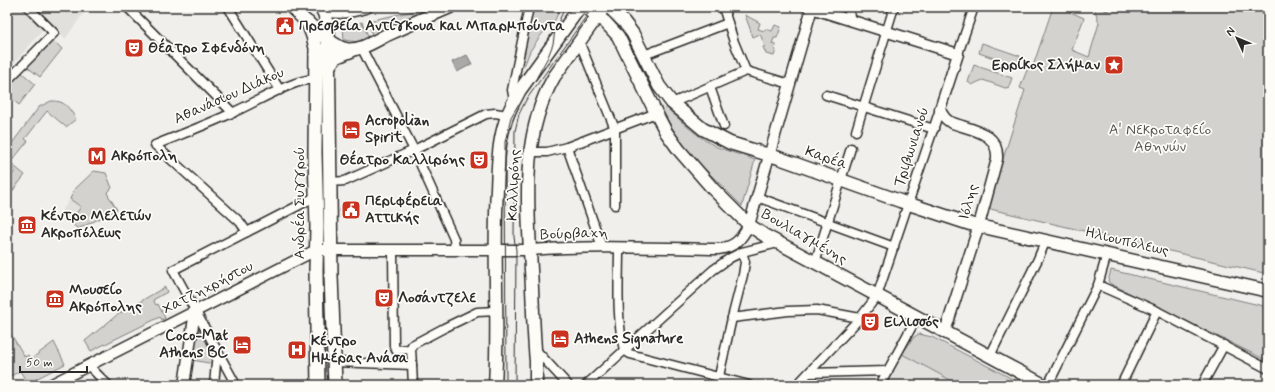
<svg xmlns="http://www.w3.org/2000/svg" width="1275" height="392" font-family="Mynerve,sans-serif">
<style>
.built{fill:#e1e0dc}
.green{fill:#d3d2cf;stroke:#7f7e7d}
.water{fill:#aaa9a7;stroke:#777775}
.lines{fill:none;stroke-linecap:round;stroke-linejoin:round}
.minor-casing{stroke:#2b2b2b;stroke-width:11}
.tertiary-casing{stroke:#2b2b2b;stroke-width:13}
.primary-casing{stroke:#2b2b2b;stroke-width:15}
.trunk-casing{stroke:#2b2b2b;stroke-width:16}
.minor{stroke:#fdfcf7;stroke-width:8}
.tertiary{stroke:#fdfcf7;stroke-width:10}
.primary{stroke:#fdfcf7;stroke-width:12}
.trunk{stroke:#fdfcf7;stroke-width:13}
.tram{stroke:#2b2b2b;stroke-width:1}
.labels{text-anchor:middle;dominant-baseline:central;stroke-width:3.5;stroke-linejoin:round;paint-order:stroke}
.poi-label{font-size:15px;font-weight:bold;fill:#2b2b2b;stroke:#fdfcf7;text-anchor:start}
.street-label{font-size:15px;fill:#2b2b2b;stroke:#fdfcf7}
.park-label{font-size:15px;fill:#555554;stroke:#fdfcf7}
</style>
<rect width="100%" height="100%" fill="#f0efeb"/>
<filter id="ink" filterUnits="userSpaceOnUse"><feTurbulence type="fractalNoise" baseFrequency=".025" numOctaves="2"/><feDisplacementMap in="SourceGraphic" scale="8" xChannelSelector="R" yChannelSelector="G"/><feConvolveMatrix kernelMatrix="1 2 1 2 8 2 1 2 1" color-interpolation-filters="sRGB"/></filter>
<g filter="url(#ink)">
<g class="built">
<polygon points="7,7 88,7 65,39 48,23 7,72"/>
<polygon points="70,199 81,207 70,222 60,215 62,211"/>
<polygon points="902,354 955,382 954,385 885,385"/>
</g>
<g class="green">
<polygon points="432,7 434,7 435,9 373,37 368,21"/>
<polygon points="534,7 561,7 554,22 541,35 530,51 525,64 517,73 515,71"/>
<polygon points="1053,7 1059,7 1084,18 1072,50 1089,57 1099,23 1094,7 1108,11 1108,10 1098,7 1268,7 1268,274 990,209 988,206 1025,90 1020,88 1029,65 1033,66"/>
<polygon points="745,15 760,23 758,29 764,31 765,29 772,31 775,25 781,27 777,38 774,38 772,44 776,45 774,49 776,50 774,56 766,54 763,47 765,46 760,34 753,37"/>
<polygon points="362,22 369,38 358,42 344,40 343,27"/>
<polygon points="52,39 62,49 40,77 26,66"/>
<polygon points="982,43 1020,56 1017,66 979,53"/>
<polygon points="974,65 1012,78 1008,89 983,80 978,82 972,85 968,82"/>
<polygon points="21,72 35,84 19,105 7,95 7,87"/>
<path d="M51,101C65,100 69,108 76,119L66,127L47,111L25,139L28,141L10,163L25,175L7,198V183L15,171L7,165V150L39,107Z"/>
<path d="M666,107C682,122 697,137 717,147C729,152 743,155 755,160L742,206L698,162L681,142L662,111Z"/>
<polygon points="94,171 106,173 112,188 107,193 117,210 78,229 70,222 81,207 70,199 74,190"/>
<polygon points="1111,270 1268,307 1268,361 1111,284 1108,281"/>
<polygon points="165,287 167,292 153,300 156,305 158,304 165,318 162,320 160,317 91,351 85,341 117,315"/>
<polygon points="7,328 25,357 28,355 31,359 54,342 65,364 36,379 36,380 28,384 20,371 7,378"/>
<polygon points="195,330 200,331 213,355 214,364 192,360"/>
<polygon points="919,334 932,337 1024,385 954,385 954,382 902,354 914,337"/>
</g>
<polygon class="water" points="467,55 472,64 457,72 452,62"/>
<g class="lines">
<g class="minor-casing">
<g id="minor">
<polyline points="127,7 233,113"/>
<polyline points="228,7 280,90"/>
<polyline points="723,7 734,42 746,71"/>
<polyline points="848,7 851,21"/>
<polyline points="579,41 615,129 615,205"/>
<polyline points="361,47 414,150 454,239 455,250"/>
<polyline points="958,54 974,7"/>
<polyline points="644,55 728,23"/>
<polyline points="746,71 790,84"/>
<polyline points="7,81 54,33 28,7"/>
<polyline points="710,87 724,126"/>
<polyline points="826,95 934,129"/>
<polyline points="514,100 512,90 529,7"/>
<polyline points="672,103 746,71"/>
<polyline points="856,131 894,7"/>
<polyline points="567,147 602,247"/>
<polyline points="530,152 547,152 567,147 656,113"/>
<polyline points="330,182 345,181 414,150 486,114 495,113 507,115"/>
<polyline points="757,197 894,247"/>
<path d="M247,232L240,222L155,145C182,134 209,124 234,112C255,103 295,78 316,79"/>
<path d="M619,248C619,282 616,317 624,350L630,354L749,385"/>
<polyline points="393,250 394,346 396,350 411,349"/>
<polyline points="815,263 851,148"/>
<polyline points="1098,285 1157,311 1268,369"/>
<polyline points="732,318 788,311 817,310 860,318"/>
<polyline points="535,349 568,385"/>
<polyline points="990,356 1038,259 1046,240"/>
<polyline points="335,362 412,365 411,349 412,345 444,328 477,312 497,311"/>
<polyline points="88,365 108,385"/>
<polyline points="412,365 413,385"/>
<polyline points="809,373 888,371"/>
<polyline points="214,385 217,352"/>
<polyline points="236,385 173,270 317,196"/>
<polyline points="586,385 713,270 730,258 742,252 778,243"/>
<polyline points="717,385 732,318 743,275 745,262 742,252"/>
<polyline points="797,385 860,318 877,296 940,109"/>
<polyline points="880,385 917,317"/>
<polyline points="1048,385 1098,285 1107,254"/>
<polyline points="1121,385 1157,311"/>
<polyline points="1202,385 1224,345"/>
</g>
</g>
<g class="tertiary-casing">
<g id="tertiary">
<path d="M808,7L958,54L940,109C942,115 945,119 950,122C970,130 999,131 997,159L979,225L945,332"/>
<path d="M50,385L316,250H530C593,245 656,248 718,249C736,247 741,239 749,225L812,8"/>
<polyline points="184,385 195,311"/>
</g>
</g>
<g class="primary-casing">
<g id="primary">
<path d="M291,7C301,17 333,47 346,49C360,52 376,40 389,34C409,25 429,16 450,7"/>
<path d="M322,7C335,16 352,10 366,7"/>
<polyline points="585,7 605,22 618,36 656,113 666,132 679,150 713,189 749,225 764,235 1044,385"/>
<polyline points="609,7 624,22 633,34 659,86 672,103 703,129 730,143 779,158 900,201 970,224 1268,291"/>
<path d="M495,385C499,320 493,255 497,189C498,168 498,146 504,126C507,113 514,101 520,90L580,7"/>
<path d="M536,385V361C533,331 533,300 531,270C528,205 520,136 554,77L602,10"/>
</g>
</g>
<g class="trunk-casing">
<g id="trunk">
<polyline points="321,7 325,14 328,30 331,276 335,385"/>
<polyline points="308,23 313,36 316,48 315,153 317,227 316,271 318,385"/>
<polyline points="328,67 335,57 352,50"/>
</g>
</g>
<use href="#minor" class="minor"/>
<use href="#tertiary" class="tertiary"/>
<use href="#primary" class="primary"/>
<use href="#trunk" class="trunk"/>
<g class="tram">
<polyline points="537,77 548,57 553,44 555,30 565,7"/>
<polyline points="506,385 505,142 511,117 518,105"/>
<polyline points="515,385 516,250 514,237 515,131 519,114 526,100 593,7"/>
</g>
</g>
</g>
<defs>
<g id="civic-square" transform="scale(1)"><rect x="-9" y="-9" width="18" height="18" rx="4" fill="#c8321e" stroke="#fdfcf7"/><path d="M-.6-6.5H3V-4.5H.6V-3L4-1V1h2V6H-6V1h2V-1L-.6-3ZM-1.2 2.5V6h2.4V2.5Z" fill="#fff"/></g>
<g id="theatre-square" transform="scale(1)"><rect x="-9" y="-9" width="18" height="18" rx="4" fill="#c8321e" stroke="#fdfcf7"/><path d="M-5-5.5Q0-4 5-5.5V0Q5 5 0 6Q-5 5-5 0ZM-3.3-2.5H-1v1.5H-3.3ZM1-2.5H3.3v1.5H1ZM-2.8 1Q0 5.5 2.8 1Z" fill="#fff"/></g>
<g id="sight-square" transform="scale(1)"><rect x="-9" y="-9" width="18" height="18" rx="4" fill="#c8321e" stroke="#fdfcf7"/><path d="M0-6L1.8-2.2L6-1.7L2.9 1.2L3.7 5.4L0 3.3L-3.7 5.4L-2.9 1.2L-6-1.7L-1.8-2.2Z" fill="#fff"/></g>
<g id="hotel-square" transform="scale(1)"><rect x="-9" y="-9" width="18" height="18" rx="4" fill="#c8321e" stroke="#fdfcf7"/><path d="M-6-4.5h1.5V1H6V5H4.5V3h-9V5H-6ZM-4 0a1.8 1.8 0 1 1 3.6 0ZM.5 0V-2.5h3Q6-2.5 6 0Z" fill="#fff"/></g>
<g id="metro-square" transform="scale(1)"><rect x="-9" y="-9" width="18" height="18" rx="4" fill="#c8321e" stroke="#fdfcf7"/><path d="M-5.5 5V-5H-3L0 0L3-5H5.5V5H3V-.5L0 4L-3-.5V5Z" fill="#fff"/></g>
<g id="museum-square" transform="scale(1)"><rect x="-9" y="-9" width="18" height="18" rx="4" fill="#c8321e" stroke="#fdfcf7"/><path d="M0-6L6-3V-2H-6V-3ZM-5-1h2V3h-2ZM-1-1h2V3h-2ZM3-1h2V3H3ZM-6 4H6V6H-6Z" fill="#fff"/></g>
<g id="hospital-square" transform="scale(1)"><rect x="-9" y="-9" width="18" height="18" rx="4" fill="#c8321e" stroke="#fdfcf7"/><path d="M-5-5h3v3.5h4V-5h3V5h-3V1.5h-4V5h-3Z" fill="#fff"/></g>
</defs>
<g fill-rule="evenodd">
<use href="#civic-square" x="285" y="26"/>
<use href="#theatre-square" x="134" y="48"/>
<use href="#sight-square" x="1114" y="65"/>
<use href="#hotel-square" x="351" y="130"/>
<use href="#metro-square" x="97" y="156"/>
<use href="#theatre-square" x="479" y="160"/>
<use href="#civic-square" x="351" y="210"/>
<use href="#museum-square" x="27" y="225"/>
<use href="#theatre-square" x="384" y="298"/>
<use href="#museum-square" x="55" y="299"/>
<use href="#theatre-square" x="870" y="322"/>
<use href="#hotel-square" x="560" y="339"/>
<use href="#hotel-square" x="242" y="345"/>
<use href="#hospital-square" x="297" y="350"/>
</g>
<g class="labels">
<g class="poi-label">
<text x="299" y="26">Πρεσβεία Αντίγκουα και Μπαρμπούντα</text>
<text x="148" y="48">Θέατρο Σφενδόνη</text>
<text x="1100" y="65" text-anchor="end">Ερρίκος Σλήμαν</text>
<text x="365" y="121">Acropolian<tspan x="365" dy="17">Spirit</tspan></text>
<text x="111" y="156">Ακρόπολη</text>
<text x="465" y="160" text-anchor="end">Θέατρο Καλλιρόης</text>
<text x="365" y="201">Περιφέρεια<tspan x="365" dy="17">Αττικής</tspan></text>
<text x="41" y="216">Κέντρο Μελετών<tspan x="41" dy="17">Ακροπόλεως</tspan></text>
<text x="69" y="290">Μουσείο<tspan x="69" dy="17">Ακρόπολης</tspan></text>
<text x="398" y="298">Λοσάντζελε</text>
<text x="884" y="322">Ειλισσός</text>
<text x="228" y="336" text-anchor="end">Coco-Mat<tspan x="228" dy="17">Athens BC</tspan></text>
<text x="574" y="339">Athens Signature</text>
<text x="311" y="341">Κέντρο<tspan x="311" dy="17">Ημέρας Ανάσα</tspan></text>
</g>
<g class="street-label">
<text transform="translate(229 96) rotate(-24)">Αθανάσιου Διάκου</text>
<text transform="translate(912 147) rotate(-72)">Τριβωνιανού</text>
<text transform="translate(826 158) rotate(19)">Καρέα</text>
<text transform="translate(514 185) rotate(-88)">Καλλιρόης</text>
<text transform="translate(969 202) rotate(-74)">Ιόλης</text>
<text transform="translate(300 203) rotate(-90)">Ανδρέα Συγγρού</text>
<text transform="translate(574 234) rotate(-2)">Βούρβαχη</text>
<text transform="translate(804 237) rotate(30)">Βουλιαγμένης</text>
<text transform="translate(1127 242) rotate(13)">Ηλιουπόλεως</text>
<text transform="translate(208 288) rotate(-27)">Χατζηχρήστου</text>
</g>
<g class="park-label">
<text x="1160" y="130">Α' Νεκροταφείο<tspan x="1160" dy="17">Αθηνών</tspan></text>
</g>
</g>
<rect width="1275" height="392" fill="none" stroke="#fdfcf7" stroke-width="24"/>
<rect x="12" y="12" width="1251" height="368" fill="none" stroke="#2b2b2b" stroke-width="1.5" filter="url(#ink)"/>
<g transform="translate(1237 38) rotate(314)" stroke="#fdfcf7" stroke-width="3" paint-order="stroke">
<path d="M0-3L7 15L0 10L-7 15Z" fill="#2b2b2b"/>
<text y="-6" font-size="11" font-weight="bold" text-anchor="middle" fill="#2b2b2b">N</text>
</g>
<path d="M20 366v6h67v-6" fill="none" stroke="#2b2b2b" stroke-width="2"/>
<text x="26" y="366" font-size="12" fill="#2b2b2b" stroke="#fdfcf7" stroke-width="3" paint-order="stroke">50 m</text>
</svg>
